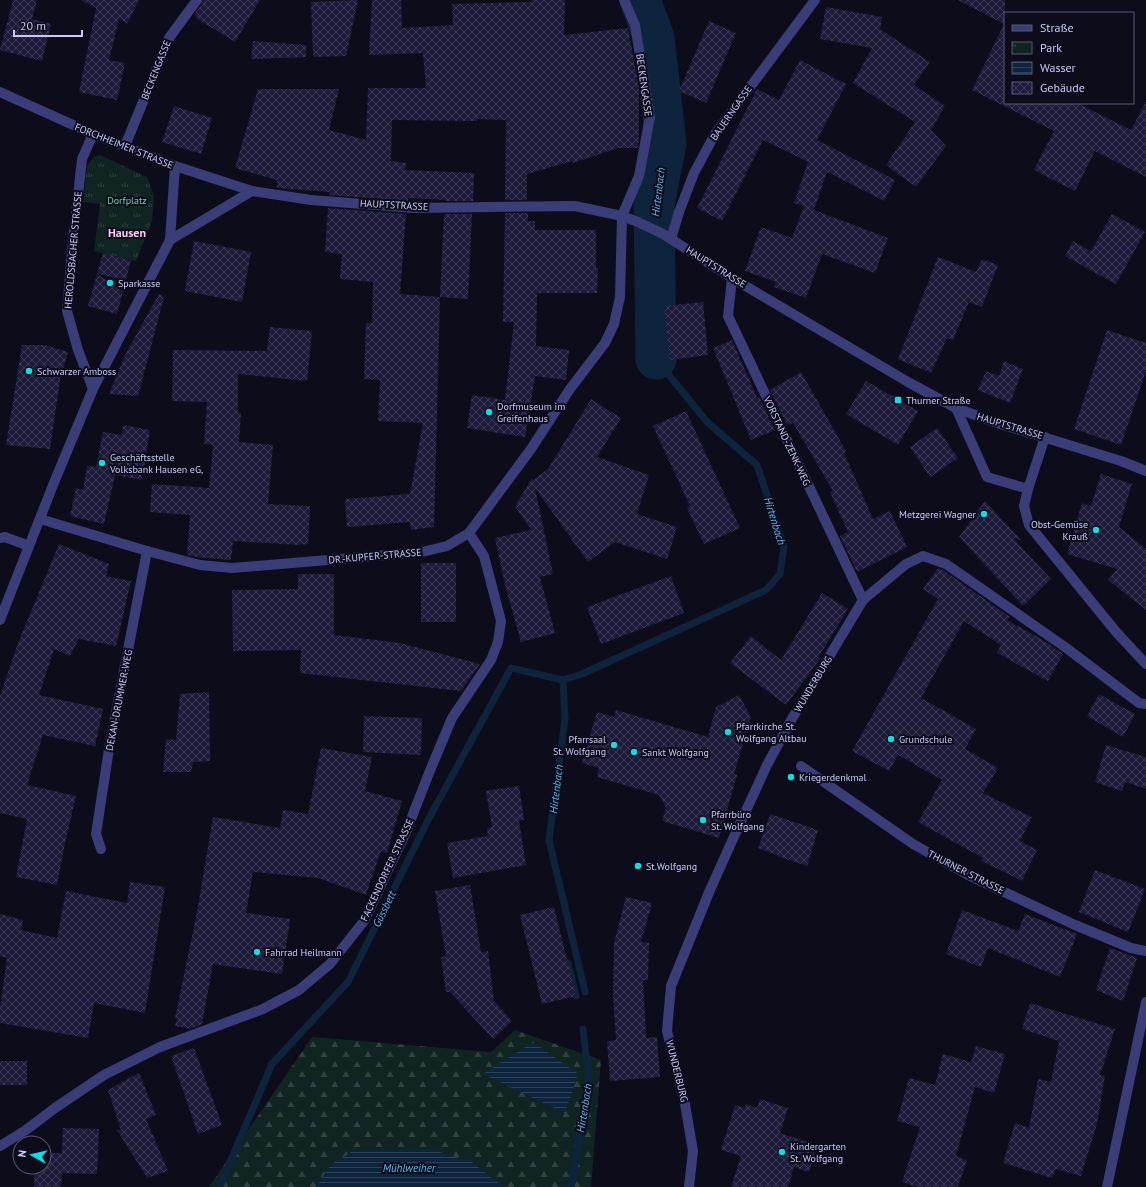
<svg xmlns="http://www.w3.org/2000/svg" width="1146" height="1187" font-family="'PT Sans',sans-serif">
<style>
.forest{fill:url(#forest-firs)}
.park{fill:url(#park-tufts)}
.water{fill:url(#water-rules)}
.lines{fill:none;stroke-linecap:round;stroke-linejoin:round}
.stream{stroke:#0e243d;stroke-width:7}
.river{stroke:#0e243d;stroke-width:41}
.building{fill:url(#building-cross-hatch)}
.minor{stroke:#3a3d77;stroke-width:10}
.tertiary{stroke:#3a3d77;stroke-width:10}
.poi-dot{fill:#0fdde2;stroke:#0d0c1b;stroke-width:1.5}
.labels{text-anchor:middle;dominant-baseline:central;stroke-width:4;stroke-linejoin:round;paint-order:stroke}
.street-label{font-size:10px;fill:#cbcafb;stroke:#0d0c1b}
.park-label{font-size:10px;fill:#5cd5ad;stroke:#0d0c1b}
.poi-label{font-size:10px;fill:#cbcafb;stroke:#0d0c1b;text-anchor:start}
.water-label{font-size:11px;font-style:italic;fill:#5fbbf4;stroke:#0d0c1b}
.quarter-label{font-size:12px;font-weight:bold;fill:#fbcbee;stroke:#0d0c1b}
</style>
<defs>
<pattern id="forest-firs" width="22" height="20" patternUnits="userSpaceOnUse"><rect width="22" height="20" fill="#102422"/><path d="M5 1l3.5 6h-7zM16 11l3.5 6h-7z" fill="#314243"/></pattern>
<pattern id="park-tufts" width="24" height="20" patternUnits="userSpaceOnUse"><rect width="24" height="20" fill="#102422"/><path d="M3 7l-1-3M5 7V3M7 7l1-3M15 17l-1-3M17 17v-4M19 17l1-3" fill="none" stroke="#314243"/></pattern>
<pattern id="water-rules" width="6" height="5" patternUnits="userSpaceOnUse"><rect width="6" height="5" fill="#0e243d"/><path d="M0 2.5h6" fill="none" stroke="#30425a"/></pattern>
<pattern id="building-cross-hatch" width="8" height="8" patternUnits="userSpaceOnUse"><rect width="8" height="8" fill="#1e1a3a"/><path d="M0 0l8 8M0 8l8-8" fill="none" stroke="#3d3a57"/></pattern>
</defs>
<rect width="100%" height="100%" fill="#0d0c1b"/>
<polygon class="forest" points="515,1030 601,1060 591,1187 209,1187 312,1037 491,1052"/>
<polygon class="park" points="100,155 147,177 154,196 152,221 136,261 94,251 100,204 83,202 87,166 94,157"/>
<g class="water">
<polygon points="533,1042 578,1074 565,1113 483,1074"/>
<polygon points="430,1149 472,1162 503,1187 316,1187 330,1166 354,1150"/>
</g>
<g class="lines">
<g class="stream">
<polyline points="563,680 582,674 766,590 780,574 784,547 757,465 707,422 656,359"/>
<polyline points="563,680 565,719 549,840 585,992"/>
<polyline points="568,963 576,996"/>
<polyline points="220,1187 227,1169 272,1064 348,982 428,820 511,668 563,680"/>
<polyline points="571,1187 589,1081 583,1029"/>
</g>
<polyline class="river" points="640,0 654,38 666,143 654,205 656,359"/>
</g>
<g class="building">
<polygon points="13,0 37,0 32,19 51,24 42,61 0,50"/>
<polygon points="81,0 139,0 127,24 119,19 109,60 125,63 117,100 79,92 96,8"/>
<polygon points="203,0 260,0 235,42 197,19 198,18 194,15 202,4"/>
<polygon points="358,0 346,56 313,57 311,2"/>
<polygon points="372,0 401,0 402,28 453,25 452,4 532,2 532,0 565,0 564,35 628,28 639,88 639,141 638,148 618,148 573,163 572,161 527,174 527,200 505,200 506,120 477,119 477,121 392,120 391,161 406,163 405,170 474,173 473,201 445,201 445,200 408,198 408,201 329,195 330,192 278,188 277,188 277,180 235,168 258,89 339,89 329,130 366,140 368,88 426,88 423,53 369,55"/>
<polygon points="958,0 1005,0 1005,103 1077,103 1131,130 1146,101 1146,177 1095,151 1075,191 1034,170 1054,131 972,90 1004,24"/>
<polygon points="826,7 882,17 880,29 930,62 914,85 945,106 931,130 946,146 916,187 886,165 915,122 853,83 872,48 820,39"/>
<polygon points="709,21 736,33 706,103 679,91"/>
<polygon points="253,41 306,45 306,57 251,59"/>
<polygon points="800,60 846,84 817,140 895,180 884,201 827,172 814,210 888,238 875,273 822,254 806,298 774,287 776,282 745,271 761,227 792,238 804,206 794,203 808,162 763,140 722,221 697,208 757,89 779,100"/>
<polygon points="174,106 212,118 201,154 162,142"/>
<polygon points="328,208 406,214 400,294 440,297 434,527 411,530 410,522 347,527 345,499 410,494 423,423 378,421 380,380 364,379 366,323 372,323 373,282 340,279 342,254 325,252"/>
<polygon points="505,213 528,213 528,221 535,221 535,230 596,230 596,268 598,269 597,293 537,293 536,346 569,350 566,380 535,376 525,437 467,428 472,395 505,400 514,322 503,322"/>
<polygon points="444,214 472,214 468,299 440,297"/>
<polygon points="1112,214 1145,232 1116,284 1065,256 1073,241 1091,251"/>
<polygon points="194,241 251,252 242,302 185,291"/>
<polygon points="103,253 131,260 126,280 97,274"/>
<polygon points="938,257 976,272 982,259 998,265 982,307 969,302 953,340 947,338 931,373 898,359"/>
<polygon points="97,274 123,291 117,314 88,306"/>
<polygon points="159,294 164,297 138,396 109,394 126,353"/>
<polygon points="703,302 708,355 670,360 664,306"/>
<polygon points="270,327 312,331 307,381 238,374 238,412 241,413 239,442 273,445 268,504 310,506 308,544 298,545 233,541 231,560 197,557 187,555 190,515 150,512 152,484 209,488 213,445 204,444 207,402 172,401 173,350 267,351"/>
<polygon points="1107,330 1146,343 1146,371 1121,445 1074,429"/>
<polygon points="732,340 757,398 759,397 775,430 751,440 713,348"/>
<polygon points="22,345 45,345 68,352 60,380 50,449 6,445"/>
<polygon points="1004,361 1023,369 1010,403 978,390 986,371 999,376"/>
<polygon points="801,372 846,451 844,453 873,519 890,511 907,547 857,572 840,536 848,532 830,492 833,491 793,423 787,425 770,390"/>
<polygon points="866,381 918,411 898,445 846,414"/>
<polygon points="591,399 621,418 597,457 649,475 637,514 677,527 667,559 615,542 588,562 535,488 553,574 540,577 555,633 521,642 505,585 495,538 531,530 515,506 532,478 533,480 548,469"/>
<polygon points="686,411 740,528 704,544 687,508 690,506 653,426"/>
<polygon points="123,425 150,430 142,480 115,475 104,524 70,516 76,488 83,490 87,466 96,467 103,432 122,435"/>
<polygon points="937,428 958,458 930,477 910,447"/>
<polygon points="1101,474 1132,484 1119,527 1146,549 1146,610 1108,580 1117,569 1067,554 1082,503 1091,506"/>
<polygon points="985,501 1021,540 1013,538 1051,579 1023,606 959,537"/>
<polygon points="59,544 109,564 106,576 131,581 116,646 79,639 70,656 54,649 39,695 103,709 95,746 43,735 27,785 76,796 65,843 57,885 16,877 27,819 0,813 0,696 18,643"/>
<rect x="421" y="563" width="35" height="59"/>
<polygon points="938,568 943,570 1010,617 1007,620 1046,642 1063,654 1048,681 997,653 1001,645 964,621 921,698 976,729 965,749 998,768 983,793 1032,817 1020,841 1037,850 1022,881 981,861 983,858 918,822 942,780 898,755 889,771 852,751 938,599 923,589"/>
<polygon points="298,574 334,574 334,635 400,643 480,664 461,691 300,673 301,650 233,651 232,590 298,589"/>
<polygon points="671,576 684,613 601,644 587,607"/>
<polygon points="822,593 848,609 818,658 820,659 817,663 786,705 730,663 751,636 781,660"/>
<polygon points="209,692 210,761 193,762 191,772 163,772 166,739 176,740 180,694"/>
<polygon points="1099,694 1135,714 1123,737 1087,716"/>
<polygon points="739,695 751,717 734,774 737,775 719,838 662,821 666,808 659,795 597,777 599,768 582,763 597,712 614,717 616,710 708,737 716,707"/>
<polygon points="364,716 422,718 421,755 363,752"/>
<polygon points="1106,745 1146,757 1146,789 1125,782 1122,791 1095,782"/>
<polygon points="321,748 372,757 365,791 402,801 387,853 381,851 366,895 318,878 253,872 246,913 290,919 282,974 213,964 202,1024 191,1029 175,1026 177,1019 175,1018 197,912 213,817 280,828 283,810 308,814"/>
<polygon points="519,786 524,820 519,821 526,865 453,878 447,843 488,836 487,828 492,827 486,791"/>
<polygon points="770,814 818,830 807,866 777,856 777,855 758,848"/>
<polygon points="1095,870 1145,889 1128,932 1079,912"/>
<polygon points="130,882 165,887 145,1013 94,1003 88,1038 0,1023 0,1008 7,958 0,956 0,914 23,920 21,930 57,938 66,891 127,903"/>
<polygon points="470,885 481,952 488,951 494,1001 512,1021 493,1039 450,992 446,992 441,957 446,956 435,891"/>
<polygon points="626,897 652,903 641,942 649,943 648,980 643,980 646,1038 657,1037 660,1077 610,1081 607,1041 616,1040 613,995 614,943"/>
<polygon points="554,907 576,996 542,1004 520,915"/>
<polygon points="962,910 1018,931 1025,914 1077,934 1060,977 988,948 981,967 946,954"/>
<polygon points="1110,948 1137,958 1123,1001 1096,990"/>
<polygon points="1030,1003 1115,1029 1100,1075 1105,1076 1097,1124 1081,1176 1056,1169 1052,1178 1003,1163 1015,1123 1029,1128 1038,1079 1051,1082 1059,1041 1022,1029"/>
<polygon points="976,1046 1005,1054 994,1093 975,1087 956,1156 967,1160 958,1187 917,1187 902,1182 920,1127 897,1121 909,1078 935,1085 943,1054 971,1062"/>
<polygon points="194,1048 222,1125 198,1134 171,1056"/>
<rect x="0" y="1061" width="27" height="24"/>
<polygon points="139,1073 156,1115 146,1119 168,1171 147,1178 117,1130 121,1130 108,1090"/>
<polygon points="760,1099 788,1108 780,1133 817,1145 809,1172 794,1167 788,1187 731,1187 741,1156 721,1150 735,1105 745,1108 746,1104 757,1108"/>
<polygon points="63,1128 99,1129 97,1174 62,1173 61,1187 34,1187 34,1167 44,1167 44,1153 62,1153"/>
</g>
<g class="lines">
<g class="minor">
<polyline points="125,146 169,38 197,0"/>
<polyline points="671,239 679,212 694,173 715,134 815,0"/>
<polyline points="732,278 728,316 863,600"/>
<polyline points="93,389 78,350 67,311 72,250 82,159 93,134"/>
<polyline points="956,408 987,477 1028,489"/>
<polyline points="1045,437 1028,489 1024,506 1029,525 1117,633 1146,664"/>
<polyline points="40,519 147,551 200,565 232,568 422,552 447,546 469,533 531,449 570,389 605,343 614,324 620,297 622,216 639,176 650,117 635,25 624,0"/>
<polyline points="0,538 5,537 29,546"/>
<polyline points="801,766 913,844 968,875 1075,925 1131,948 1146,951"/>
<polyline points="101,849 96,834 109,749 147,551"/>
<polyline points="0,1146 26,1130 55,1108 104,1075 160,1047 263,1009 299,990 330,964 364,921 406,832 429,773 452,718 491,660 498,642 501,621 484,556 469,533"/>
<polyline points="689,1187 693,1151 685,1104 667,1031 671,986 710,890 732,841 767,765 790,722 863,600 906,564 923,556 946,564 1065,647 1139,703 1146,704"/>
<polyline points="1107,1187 1146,1002"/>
</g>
<g class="tertiary">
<polyline points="0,92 93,134 175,166 252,191 311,200 414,208 575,206 622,216 638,222 663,234 732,278 908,382 956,408 997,423 1121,461 1146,471"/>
<polyline points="170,240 252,191"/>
<polyline points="0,620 53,485 93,389 170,240 175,166"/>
</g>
</g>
<g class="poi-dot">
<circle cx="110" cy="283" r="4"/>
<circle cx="29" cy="371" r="4"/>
<rect x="894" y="396" width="8" height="8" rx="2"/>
<circle cx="489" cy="412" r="4"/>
<circle cx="102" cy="463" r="4"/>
<circle cx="984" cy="514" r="4"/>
<circle cx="1096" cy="530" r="4"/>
<circle cx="728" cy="732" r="4"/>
<circle cx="891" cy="739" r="4"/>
<circle cx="614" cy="745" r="4"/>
<circle cx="634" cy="752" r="4"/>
<circle cx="791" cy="777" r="4"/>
<circle cx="703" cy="820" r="4"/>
<circle cx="638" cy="866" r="4"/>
<circle cx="257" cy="952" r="4"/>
<circle cx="782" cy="1152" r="4"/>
</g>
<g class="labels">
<g class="street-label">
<text transform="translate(156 70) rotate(-68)">BECKENGASSE</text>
<text transform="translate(644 85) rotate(82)">BECKENGASSE</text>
<text transform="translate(731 113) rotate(-55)">BAUERNGASSE</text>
<text transform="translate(124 146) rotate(22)">FORCHHEIMER STRASSE</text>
<text transform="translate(394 205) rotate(3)">HAUPTSTRASSE</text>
<text transform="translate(73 250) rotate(-85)">HEROLDSBACHER STRASSE</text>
<text transform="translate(716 267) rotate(32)">HAUPTSTRASSE</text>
<text transform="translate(1010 426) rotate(17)">HAUPTSTRASSE</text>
<text transform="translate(787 441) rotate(65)">VORSTAND-ZENK-WEG</text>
<text transform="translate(375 556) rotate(-5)">DR.-KUPFER-STRASSE</text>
<text transform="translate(813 684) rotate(-59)">WUNDERBURG</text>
<text transform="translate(119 700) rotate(-79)">DEKAN-DRUMMER-WEG</text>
<text transform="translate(387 870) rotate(-65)">FACKENDORFER STRASSE</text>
<text transform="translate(966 872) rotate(27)">THURNER STRASSE</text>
<text transform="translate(677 1071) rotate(76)">WUNDERBURG</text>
</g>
<g class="park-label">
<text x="127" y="200">Dorfplatz</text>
</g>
<g class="poi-label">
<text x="118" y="283">Sparkasse</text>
<text x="37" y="371">Schwarzer Amboss</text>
<text x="906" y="400">Thurner Straße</text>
<text x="497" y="406">Dorfmuseum im<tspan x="497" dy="12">Greifenhaus</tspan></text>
<text x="110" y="457">Geschäftsstelle<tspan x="110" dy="12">Volksbank Hausen eG,</tspan></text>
<text x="976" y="514" text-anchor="end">Metzgerei Wagner</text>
<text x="1088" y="524" text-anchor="end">Obst-Gemüse<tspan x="1088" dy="12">Krauß</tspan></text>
<text x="736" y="726">Pfarrkirche St.<tspan x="736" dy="12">Wolfgang Altbau</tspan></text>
<text x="606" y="739" text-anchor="end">Pfarrsaal<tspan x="606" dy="12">St. Wolfgang</tspan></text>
<text x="899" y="739">Grundschule</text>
<text x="642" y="752">Sankt Wolfgang</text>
<text x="799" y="777">Kriegerdenkmal</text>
<text x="711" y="814">Pfarrbüro<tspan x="711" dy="12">St. Wolfgang</tspan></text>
<text x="646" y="866">St.Wolfgang</text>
<text x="265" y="952">Fahrrad Heilmann</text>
<text x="790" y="1146">Kindergarten<tspan x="790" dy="12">St. Wolfgang</tspan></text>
</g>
<g class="water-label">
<text transform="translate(658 192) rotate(-83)">Hirtenbach</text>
<text transform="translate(775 521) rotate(73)">Hirtenbach</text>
<text transform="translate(556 789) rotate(-83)">Hirtenbach</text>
<text transform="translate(384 909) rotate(-64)">Güssbett</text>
<text transform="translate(584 1108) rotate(-81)">Hirtenbach</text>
<text x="409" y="1168">Mühlweiher</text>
</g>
<g class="quarter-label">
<text x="127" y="232">Hausen</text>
</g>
</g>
<rect x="1004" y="12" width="130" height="92" fill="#0d0c1b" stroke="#595875"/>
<rect x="1012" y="25" width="20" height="6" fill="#3a3d77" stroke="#595875"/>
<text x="1040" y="32" font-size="12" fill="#cbcafb">Straße</text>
<rect x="1012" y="42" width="20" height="12" fill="url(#park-tufts)" stroke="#595875"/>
<text x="1040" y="52" font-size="12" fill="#cbcafb">Park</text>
<rect x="1012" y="62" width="20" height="12" fill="url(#water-rules)" stroke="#595875"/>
<text x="1040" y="72" font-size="12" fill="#cbcafb">Wasser</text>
<rect x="1012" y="82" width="20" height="12" fill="url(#building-cross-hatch)" stroke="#595875"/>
<text x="1040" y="92" font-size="12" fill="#cbcafb">Gebäude</text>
<g transform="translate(32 1155) rotate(278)"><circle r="19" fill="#0d0c1b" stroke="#595875"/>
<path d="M0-3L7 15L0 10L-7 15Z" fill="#0fdde2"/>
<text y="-6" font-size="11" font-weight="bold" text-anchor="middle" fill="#cbcafb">N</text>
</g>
<path d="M14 30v6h68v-6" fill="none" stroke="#cbcafb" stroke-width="2"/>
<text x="20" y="30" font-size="12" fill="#cbcafb" stroke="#0d0c1b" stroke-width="3" paint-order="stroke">20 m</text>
</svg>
